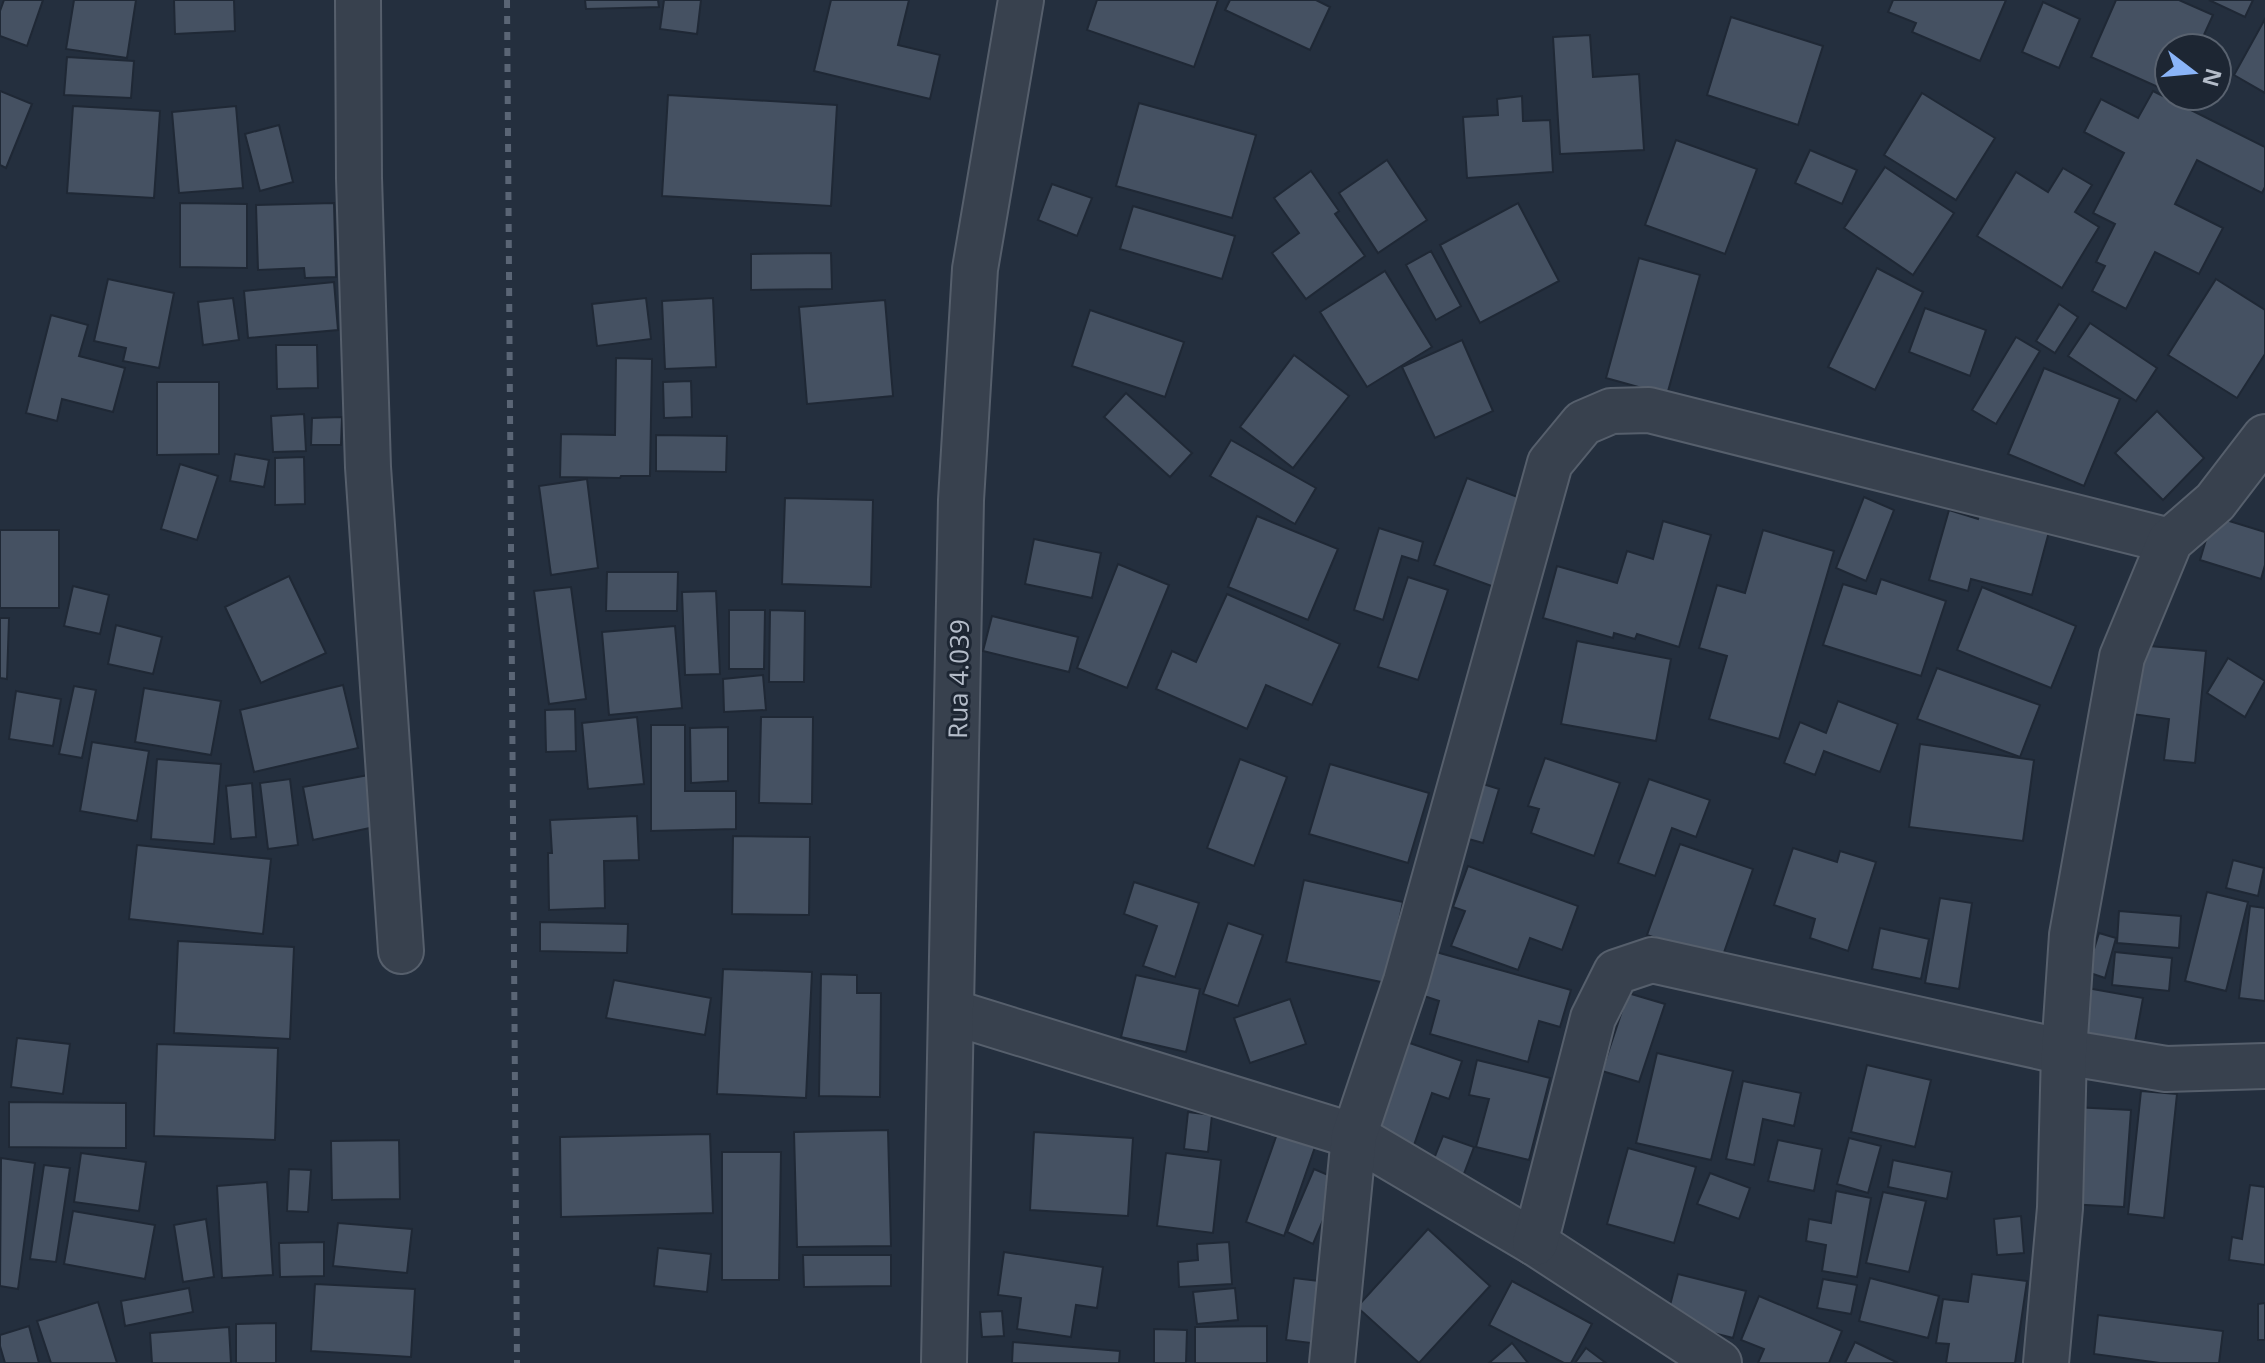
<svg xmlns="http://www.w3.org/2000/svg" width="2265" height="1363" font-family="'Open Sans',sans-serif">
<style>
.building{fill:#455162;stroke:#1f2835;stroke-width:2}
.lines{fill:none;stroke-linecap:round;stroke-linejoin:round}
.street-casing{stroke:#565f6c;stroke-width:48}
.street{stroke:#38414e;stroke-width:44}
.rail{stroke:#5a6575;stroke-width:6;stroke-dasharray:8 8;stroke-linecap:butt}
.labels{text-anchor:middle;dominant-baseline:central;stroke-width:6;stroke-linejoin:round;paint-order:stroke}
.street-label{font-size:26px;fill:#b4bcc9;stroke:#1d2633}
</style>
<rect width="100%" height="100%" fill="#242f3e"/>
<g class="building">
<polygon points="4,0 43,0 27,46 0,36 0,11"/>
<polygon points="74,0 136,0 127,58 66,49"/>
<polygon points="174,0 234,0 235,31 175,34"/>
<polygon points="585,0 658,0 659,7 586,9"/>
<polygon points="664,0 701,0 697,34 660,29"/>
<polygon points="831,0 909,0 898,45 940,55 930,99 814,71"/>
<polygon points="1097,0 1218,0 1194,67 1087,30"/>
<polygon points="1230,0 1316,0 1330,7 1310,50 1225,10"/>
<polygon points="1893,0 2006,0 1980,61 1912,32 1916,23 1888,12"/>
<polygon points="2116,0 2179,0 2213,15 2198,48 2169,48 2169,92 2091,57"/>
<polygon points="2209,0 2253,0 2245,17"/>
<polygon points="2043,2 2080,19 2059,68 2022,52"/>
<polygon points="1731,17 1823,46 1798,125 1707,95"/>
<polygon points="2265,19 2265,93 2234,75"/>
<polygon points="1590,35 1593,77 1639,74 1644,150 1560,154 1553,37"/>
<polygon points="67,57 134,61 131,98 64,95"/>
<polygon points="0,91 32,104 6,168 0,165"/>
<polygon points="2153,91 2265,147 2265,187 2262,193 2197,160 2175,204 2223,228 2199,274 2155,252 2126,309 2092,291 2105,266 2096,262 2115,224 2093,213 2124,153 2084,132 2101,99 2138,118"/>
<polygon points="1922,93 1995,138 1956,200 1884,155"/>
<polygon points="668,95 837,105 831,206 662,196"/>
<polygon points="1522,96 1523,121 1550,120 1553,172 1467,178 1463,117 1498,115 1497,99"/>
<polygon points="1139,103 1256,135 1232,218 1116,186"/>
<polygon points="73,106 160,111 154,198 67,193"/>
<polygon points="236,106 243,188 179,193 172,112"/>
<polygon points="279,125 293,182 260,191 245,134"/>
<polygon points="1676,140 1757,169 1725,254 1645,225"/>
<polygon points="1810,150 1857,170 1842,204 1795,183"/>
<polygon points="1387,160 1427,220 1378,253 1339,193"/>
<polygon points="1885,167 1954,213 1913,275 1844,228"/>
<polygon points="2063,168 2092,185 2075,212 2099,227 2062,288 1977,236 2016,172 2048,192"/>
<polygon points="1311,171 1339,211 1335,214 1365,256 1306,299 1272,253 1299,233 1274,198"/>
<polygon points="1052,184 1092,198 1077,236 1038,220"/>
<polygon points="180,203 247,204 247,268 180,267"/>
<polygon points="334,203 336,277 305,278 304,268 258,270 256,205"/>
<polygon points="1518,203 1559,281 1480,323 1440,245"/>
<polygon points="1133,206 1235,236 1222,279 1120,249"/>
<polygon points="1431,251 1461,306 1436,320 1406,265"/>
<polygon points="831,253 832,289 751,290 751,254"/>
<polygon points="1639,258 1700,275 1667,395 1606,378"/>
<polygon points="1877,268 1923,292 1875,390 1828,367"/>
<polygon points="1385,271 1432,347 1367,387 1320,312"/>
<polygon points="108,279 174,293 159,368 123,361 126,348 94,341"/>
<polygon points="2216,279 2265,310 2265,354 2237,398 2168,355"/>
<polygon points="334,282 338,330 248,338 244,291"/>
<polygon points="233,298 239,340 203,345 198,302"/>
<polygon points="646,298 651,339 597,346 592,304"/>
<polygon points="713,298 716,367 665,369 662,301"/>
<polygon points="885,300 893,396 807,404 799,307"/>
<polygon points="2059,304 2078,317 2055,353 2036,341"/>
<polygon points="1925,308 1986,330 1970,376 1909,352"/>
<polygon points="1090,310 1184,342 1165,397 1072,366"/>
<polygon points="51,315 88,325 79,356 125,368 113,412 62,399 57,421 26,413"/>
<polygon points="2090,323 2157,368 2136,401 2068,356"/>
<polygon points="2016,337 2040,351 1996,424 1972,410"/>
<polygon points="1462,340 1493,411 1435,438 1402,367"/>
<polygon points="276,345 317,345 318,388 277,389"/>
<polygon points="1294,355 1349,396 1293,468 1240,427"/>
<polygon points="616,358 652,359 650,476 621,476 620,478 560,477 561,434 615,435"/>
<polygon points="2044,368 2120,399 2084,486 2008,454"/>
<polygon points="691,381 692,417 664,418 663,382"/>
<polygon points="157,382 219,382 219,454 157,455"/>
<polygon points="1126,393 1192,453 1170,477 1104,417"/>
<polygon points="2157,411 2204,458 2163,500 2115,453"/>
<polygon points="304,414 306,451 273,452 271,416"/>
<polygon points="342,417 341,445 311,445 312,418"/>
<polygon points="656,435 727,436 726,472 656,471"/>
<polygon points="1231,440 1316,488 1295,524 1210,476"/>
<polygon points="235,454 269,460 264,487 230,481"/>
<polygon points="304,457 305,504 275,505 275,458"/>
<polygon points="180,464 218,476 197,540 161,529"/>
<polygon points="1467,478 1528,501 1497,588 1434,565"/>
<polygon points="587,479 598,568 551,575 539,486"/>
<polygon points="1864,497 1894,510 1866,581 1836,568"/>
<polygon points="785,498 873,500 871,587 782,584"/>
<polygon points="1981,508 2050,528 2032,595 1971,579 1968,591 1929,580 1949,510 1978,519"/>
<polygon points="1257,516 1338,549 1308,620 1228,587"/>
<polygon points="2213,516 2265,532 2265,565 2261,579 2200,560"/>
<polygon points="1663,521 1711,535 1679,647 1637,634 1635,639 1614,633 1613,638 1543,618 1557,566 1617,583 1627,551 1653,559"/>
<polygon points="1379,528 1423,542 1418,561 1402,556 1383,620 1354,610"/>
<rect x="0" y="530" width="59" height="78"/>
<polygon points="1763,530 1834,551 1779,739 1709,719 1727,656 1699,648 1717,585 1745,593"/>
<polygon points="1034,539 1101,553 1092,598 1025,584"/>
<polygon points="1118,564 1169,585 1127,688 1077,668"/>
<polygon points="607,572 678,572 677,611 606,611"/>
<polygon points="289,576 326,653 261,683 225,607"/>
<polygon points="1408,577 1448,590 1418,680 1378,667"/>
<polygon points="1881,579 1946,601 1921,676 1823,645 1843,584 1876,594"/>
<polygon points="73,586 109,595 100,634 64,626"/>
<polygon points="571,587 586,699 549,704 534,591"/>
<polygon points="1982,587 2076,626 2051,688 1957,650"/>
<polygon points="716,591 720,674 685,675 682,592"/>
<polygon points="1227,594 1340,644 1312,705 1266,685 1247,729 1156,689 1172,651 1196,662"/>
<polygon points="729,610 765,610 764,669 729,669"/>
<polygon points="770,610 805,611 804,682 769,682"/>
<polygon points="992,616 1078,637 1069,672 983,651"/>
<polygon points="0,618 9,618 7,679 0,678"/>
<polygon points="116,625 162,637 153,674 108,664"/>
<polygon points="675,626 682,708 609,715 602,632"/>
<polygon points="1577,641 1671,659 1656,741 1561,724"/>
<polygon points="2138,645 2206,651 2195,763 2164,760 2169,719 2132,714"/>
<polygon points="2228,658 2265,681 2245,717 2207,693"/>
<polygon points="1937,668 2040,705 2020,757 1917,719"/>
<polygon points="763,675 766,710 724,712 723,679"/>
<polygon points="343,685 358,748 254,772 240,710"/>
<polygon points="74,686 96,690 82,758 59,754"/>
<polygon points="144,688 221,701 211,755 135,742"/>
<polygon points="16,691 61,699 53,746 9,739"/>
<polygon points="1838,701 1898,724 1880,772 1824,751 1815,775 1784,763 1800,722 1826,733"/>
<polygon points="575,709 576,751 546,752 545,710"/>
<polygon points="637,717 644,784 588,789 582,723"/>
<polygon points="761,717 813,717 812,804 759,803"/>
<polygon points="651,725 685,725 685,791 736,791 736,829 651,831"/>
<polygon points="728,727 728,781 691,783 690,728"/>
<polygon points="92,742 149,751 137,821 80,811"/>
<polygon points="1920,744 2034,760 2023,841 1909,827"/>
<polygon points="1545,758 1620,783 1594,856 1531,833 1539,809 1528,806"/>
<polygon points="157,759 221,764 214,844 151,839"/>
<polygon points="1240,759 1287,777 1254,866 1207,848"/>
<polygon points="1330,764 1429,793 1408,863 1309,834"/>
<polygon points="374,774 384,825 313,840 303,787"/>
<polygon points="290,779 298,845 268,849 260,783"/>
<polygon points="1649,779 1710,800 1696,837 1672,828 1655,876 1618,863"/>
<polygon points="1470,780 1499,789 1483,843 1454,835"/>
<polygon points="252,783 256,837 231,839 226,786"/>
<polygon points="637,816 639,860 604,861 605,908 549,910 548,853 552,853 550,820"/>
<polygon points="733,836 810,837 809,915 732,914"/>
<polygon points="1680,844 1753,869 1721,961 1647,935"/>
<polygon points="137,845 271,859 263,934 129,919"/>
<polygon points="1793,848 1837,862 1840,851 1876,862 1848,951 1810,938 1815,919 1774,905"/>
<polygon points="2233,860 2264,868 2258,896 2226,888"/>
<polygon points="1468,866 1578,906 1562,950 1530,938 1518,970 1451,946 1465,911 1453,907"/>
<polygon points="1304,880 1403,902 1386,983 1286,962"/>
<polygon points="1134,882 1199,903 1175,977 1143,966 1157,926 1124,914"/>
<polygon points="2207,892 2248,902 2226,991 2185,981"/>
<polygon points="1940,898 1972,903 1959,989 1925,983"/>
<polygon points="2250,906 2265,908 2265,1001 2239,998"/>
<polygon points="2119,911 2181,916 2179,948 2117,943"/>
<polygon points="540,922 628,924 627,953 540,951"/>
<polygon points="1228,923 1263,935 1238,1006 1203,994"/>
<polygon points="1880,928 1929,939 1921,979 1872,969"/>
<polygon points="2099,933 2116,938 2105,978 2087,972"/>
<polygon points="178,941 294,947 290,1039 174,1033"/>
<polygon points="1436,952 1571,990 1560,1027 1539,1021 1528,1062 1430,1034 1439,1001 1424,996"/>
<polygon points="2115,952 2172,958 2169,991 2112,985"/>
<polygon points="723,969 812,972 806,1098 717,1094"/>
<polygon points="821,974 857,975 857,993 881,993 880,1097 819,1096"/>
<polygon points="1136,975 1200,989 1186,1052 1121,1037"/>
<polygon points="614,980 711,998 705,1035 606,1018"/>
<polygon points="2087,988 2143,998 2134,1047 2079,1037"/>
<polygon points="1628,993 1665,1004 1639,1082 1602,1071"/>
<polygon points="1290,999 1306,1044 1250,1063 1234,1018"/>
<polygon points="17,1038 70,1044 63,1094 11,1087"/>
<polygon points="1401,1040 1462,1061 1449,1099 1432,1093 1414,1145 1370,1131"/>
<polygon points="157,1044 278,1048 275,1140 154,1136"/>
<polygon points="1657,1053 1733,1071 1711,1160 1636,1143"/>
<polygon points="1477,1060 1550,1078 1529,1160 1476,1147 1489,1099 1469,1095"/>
<polygon points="1867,1065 1931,1080 1915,1147 1851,1132"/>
<polygon points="1743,1081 1801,1093 1794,1126 1763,1119 1754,1165 1726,1159"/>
<polygon points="2141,1091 2177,1094 2164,1218 2128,1214"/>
<polygon points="9,1102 126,1103 126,1148 9,1147"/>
<polygon points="2073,1107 2131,1110 2124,1207 2067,1204"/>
<polygon points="1188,1112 1212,1115 1208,1152 1184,1149"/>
<polygon points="888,1130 891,1246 797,1247 794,1132"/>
<polygon points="1034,1132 1133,1138 1128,1216 1030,1210"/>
<polygon points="710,1134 713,1213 561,1217 560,1137"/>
<polygon points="1277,1134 1315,1147 1284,1236 1246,1222"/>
<polygon points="1443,1136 1474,1147 1459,1187 1428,1174"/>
<polygon points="1849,1138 1881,1146 1868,1193 1837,1184"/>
<polygon points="399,1140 400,1199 332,1200 331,1141"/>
<polygon points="1778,1140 1822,1149 1814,1191 1768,1181"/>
<polygon points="1628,1148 1696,1167 1674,1243 1607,1224"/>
<polygon points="722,1152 781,1152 779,1280 722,1280"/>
<polygon points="81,1153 146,1162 139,1211 74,1202"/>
<polygon points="1166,1153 1221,1160 1213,1233 1157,1226"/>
<polygon points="1,1158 35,1163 18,1289 0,1286"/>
<polygon points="1893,1160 1952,1172 1947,1199 1888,1187"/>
<polygon points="44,1165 70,1168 56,1262 30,1259"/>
<polygon points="289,1169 311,1170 308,1212 287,1211"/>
<polygon points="1314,1169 1340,1180 1313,1244 1287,1232"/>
<polygon points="1710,1173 1750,1188 1739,1219 1697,1204"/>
<polygon points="267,1182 273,1275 222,1278 217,1186"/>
<polygon points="2250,1185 2265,1187 2265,1265 2229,1260 2232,1237 2242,1239"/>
<polygon points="1836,1191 1871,1198 1857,1277 1822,1271 1826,1245 1806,1241 1809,1219 1831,1223"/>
<polygon points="1883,1192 1926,1201 1909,1272 1866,1263"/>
<polygon points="73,1211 155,1225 145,1279 64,1264"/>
<polygon points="2021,1216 2024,1253 1997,1255 1994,1219"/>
<polygon points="206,1219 214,1277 183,1282 174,1225"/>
<polygon points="338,1223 412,1229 407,1273 333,1266"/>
<polygon points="1428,1229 1490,1286 1419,1363 1357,1307"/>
<polygon points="324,1242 324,1276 280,1277 279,1243"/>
<polygon points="1229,1242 1232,1284 1179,1287 1178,1262 1198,1260 1197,1244"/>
<polygon points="658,1248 711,1254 707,1292 654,1286"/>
<polygon points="1004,1252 1103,1267 1097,1308 1076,1305 1071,1337 1017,1329 1021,1298 998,1295"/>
<polygon points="803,1255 891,1255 891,1286 804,1287"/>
<polygon points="1678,1274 1746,1291 1733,1338 1666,1321"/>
<polygon points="1972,1274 2027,1281 2015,1363 1946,1363 1949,1344 1936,1343 1943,1299 1968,1302"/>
<polygon points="1294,1278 1336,1283 1315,1317 1311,1343 1286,1340"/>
<polygon points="1870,1278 1939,1296 1928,1338 1859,1321"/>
<polygon points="1823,1279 1857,1285 1851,1314 1817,1308"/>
<polygon points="1512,1281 1592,1324 1571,1363 1564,1363 1489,1325"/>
<polygon points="315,1284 415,1289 411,1357 311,1351"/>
<polygon points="189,1288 193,1312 125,1326 121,1301"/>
<polygon points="1235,1288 1238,1320 1197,1324 1193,1292"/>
<polygon points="1759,1296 1842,1331 1829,1363 1758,1363 1764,1349 1741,1340"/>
<polygon points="98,1302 117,1363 51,1363 37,1321"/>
<polygon points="2265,1303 2265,1340 2258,1340 2258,1304"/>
<polygon points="1002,1311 1004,1336 982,1337 980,1312"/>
<polygon points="2098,1315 2223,1331 2219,1363 2160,1363 2094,1354"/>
<polygon points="276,1323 276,1363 236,1363 236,1324"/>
<polygon points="29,1326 39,1363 5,1363 0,1346 0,1335"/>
<polygon points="1267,1326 1267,1363 1195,1363 1195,1327"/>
<polygon points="229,1327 231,1363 152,1363 150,1333"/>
<polygon points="1154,1329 1187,1330 1186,1363 1154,1363"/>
<polygon points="1013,1342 1120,1351 1119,1363 1012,1363"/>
<polygon points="1855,1342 1898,1363 1845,1363"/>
<polygon points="1512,1343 1528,1363 1489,1363"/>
<polygon points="1586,1348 1606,1363 1575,1363"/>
</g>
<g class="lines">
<g class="street-casing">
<g id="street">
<polyline points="358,0 359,178 368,467 401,951"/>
<polyline points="952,1012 1354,1136 1535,1243 1719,1363"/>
<polyline points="1535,1243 1593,1018 1616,972 1652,960 2064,1052 2166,1069 2265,1066"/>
<polyline points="944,1363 961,500 975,269 1021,0"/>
<polyline points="1332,1363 1354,1136 1406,981 1550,463 1583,423 1611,411 1649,410 2170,541"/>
<polyline points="2046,1363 2060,1208 2064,1052 2072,935 2122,657 2170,541 2215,502 2265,437"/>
</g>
</g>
<use href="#street" class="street"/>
<polyline class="rail" points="507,0 517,1363"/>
</g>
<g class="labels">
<g class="street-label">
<text transform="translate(958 679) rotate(-89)">Rua 4.039</text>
</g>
</g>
<g transform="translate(2193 72) rotate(106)"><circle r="38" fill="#1d2633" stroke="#59626f" stroke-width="2"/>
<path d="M0-6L14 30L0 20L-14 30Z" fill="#8ab4f8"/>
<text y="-12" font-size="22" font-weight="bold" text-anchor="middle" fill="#b4bcc9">N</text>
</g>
</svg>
